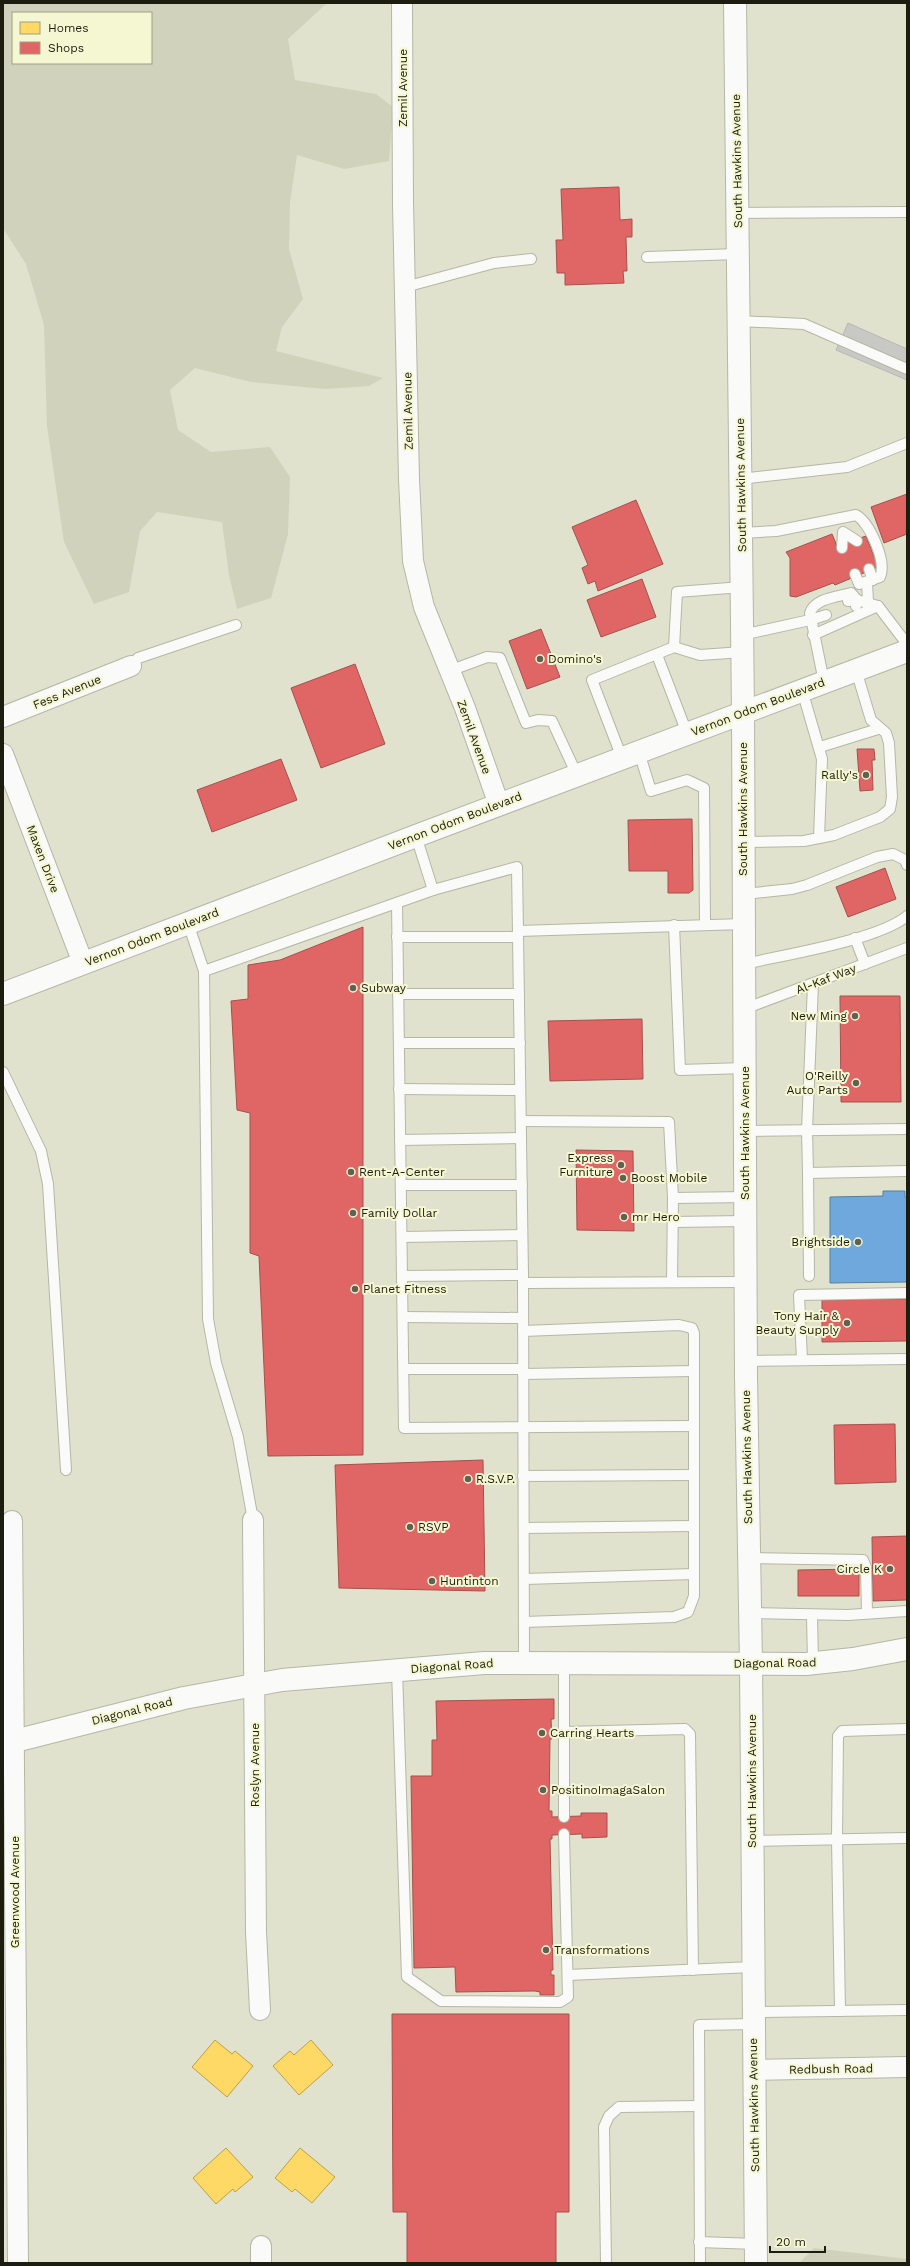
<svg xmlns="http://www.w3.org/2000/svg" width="910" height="2266" font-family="'Work Sans',sans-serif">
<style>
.green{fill:#d0d2bc;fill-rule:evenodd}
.homes{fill:#ffd966;stroke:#bba04c}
.shops{fill:#e06666;stroke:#a5504c}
.schools{fill:#6fa8dc;stroke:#567e9e}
.building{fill:#c8c8c5;stroke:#b8b8b4}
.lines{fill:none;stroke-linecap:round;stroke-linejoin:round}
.service-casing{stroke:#b5b7a6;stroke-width:12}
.minor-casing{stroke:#b5b7a6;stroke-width:22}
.tertiary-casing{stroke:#b5b7a6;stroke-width:24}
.secondary-casing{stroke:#b5b7a6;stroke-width:24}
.service{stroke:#fafbf8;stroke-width:10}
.minor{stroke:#fafbf8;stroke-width:20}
.tertiary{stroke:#fafbf8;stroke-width:22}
.secondary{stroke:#fafbf8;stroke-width:22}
.poi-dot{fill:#616152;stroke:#f5f7d2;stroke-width:1.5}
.labels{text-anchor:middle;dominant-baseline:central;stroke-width:4;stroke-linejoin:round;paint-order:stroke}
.street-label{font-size:12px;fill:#1c1c0f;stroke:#f5f7d2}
.poi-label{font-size:12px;fill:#1c1c0f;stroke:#f5f7d2;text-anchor:start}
</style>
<rect width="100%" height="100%" fill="#e0e2cd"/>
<g class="green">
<path d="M3,3H327L288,39L295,80L376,94L393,107L389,161L344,169L297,155L290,203L289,249L303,299L282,327L276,351L383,378L369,386L325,389L251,382L195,368L170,390L178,430L211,452L270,447L290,477L288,534L271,598L237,609L229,575L222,522L157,512L140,531L129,592L94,604L64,542L47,426L44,325L26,264L3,228ZM13,13H151V63H13Z"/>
<polygon points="814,2248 907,2259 907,2263 799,2263"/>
</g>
<g class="homes">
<polygon points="215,2040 232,2054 235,2051 253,2066 227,2097 192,2067"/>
<polygon points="311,2040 333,2065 299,2095 273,2066 290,2051 294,2055"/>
<polygon points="226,2148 253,2177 235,2192 233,2189 216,2204 193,2178"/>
<polygon points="300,2148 335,2177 312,2203 295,2189 292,2192 275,2178"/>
</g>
<g class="shops">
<polygon points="619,187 620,220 632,219 632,237 626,237 627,271 623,271 624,283 565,285 565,273 557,273 556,240 563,240 561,189"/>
<polygon points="907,494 907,534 884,543 871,507"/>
<polygon points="636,500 663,564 598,591 595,581 588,584 582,568 588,565 572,527"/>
<polygon points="832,534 837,546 866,536 878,567 835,585 833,583 796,597 790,596 790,558 786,552"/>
<polygon points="642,579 656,617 601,637 587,600"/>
<polygon points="541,629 560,677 527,689 509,641"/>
<polygon points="355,664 385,744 321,768 291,688"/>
<polygon points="857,749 874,749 875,760 872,760 873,790 860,791"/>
<polygon points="281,759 297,800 212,832 197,790"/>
<polygon points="692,819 693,890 689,893 668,893 668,871 629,871 628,820"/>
<polygon points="885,868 896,899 848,917 836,887"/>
<polygon points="363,927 363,1455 268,1456 259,1256 250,1253 250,1113 237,1110 231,1001 248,999 248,965 280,960"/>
<polygon points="840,996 900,996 901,1102 841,1102"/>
<polygon points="642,1019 643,1079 550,1081 548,1021"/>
<polygon points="576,1150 633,1151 634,1231 577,1230"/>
<polygon points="907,1299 907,1341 822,1342 822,1300"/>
<polygon points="895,1424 896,1482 835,1484 834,1425"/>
<polygon points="483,1460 485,1591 339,1588 335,1465"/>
<polygon points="907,1536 907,1600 873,1601 872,1537"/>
<polygon points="859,1569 859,1596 798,1596 798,1570"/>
<polygon points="554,1699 554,1719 551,1719 552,1739 550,1739 549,1811 552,1811 552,1817 581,1816 581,1813 607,1813 607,1837 582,1838 582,1834 552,1835 552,1839 550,1839 553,1970 551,1970 551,1975 554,1975 554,1995 540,1995 540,1992 535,1991 456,1992 455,1967 414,1968 411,1776 432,1776 432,1740 437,1740 436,1701"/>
<polygon points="392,2014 569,2014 569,2212 556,2212 556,2263 407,2263 407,2212 393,2212"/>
</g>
<polygon class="schools" points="883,1191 905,1191 905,1197 907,1197 907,1282 830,1283 830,1197 883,1196"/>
<polygon class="building" points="848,323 907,349 907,380 836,350"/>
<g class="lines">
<g class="service-casing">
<g id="service">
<polyline points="737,213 907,212"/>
<polyline points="647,257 738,254"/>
<polyline points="405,287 494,263 531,259"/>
<polyline points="739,321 804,324 907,369"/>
<polyline points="740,479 847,467 907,443"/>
<path d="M741,533L776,531L856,515C870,523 887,562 880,577L859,584L855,574"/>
<polyline points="842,548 843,532 857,541"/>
<polyline points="869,569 873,580"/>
<polyline points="867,582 868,602"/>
<polyline points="856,606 857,600 878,606 907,644"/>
<polyline points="742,635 810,620 826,615"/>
<polyline points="813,635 878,606"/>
<polyline points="674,647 677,592 742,587"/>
<polyline points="657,655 687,733"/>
<polyline points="131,666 138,658 236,625"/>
<polyline points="449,671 487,657 500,658 526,723 538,720 552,721 577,775"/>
<path d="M824,682L810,613C815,598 837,597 851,593L857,600L848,601"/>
<polyline points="802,690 822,759 819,838"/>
<polyline points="820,747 878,729"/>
<polyline points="639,752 651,791 687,780 704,788 705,924"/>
<polyline points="622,758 592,680 674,647 700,655 743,652"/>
<polyline points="416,836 433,890 517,867 523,1275 524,1662"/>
<polyline points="744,842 804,841 834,835 880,817 890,809 892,797 889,743 886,733 871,720 856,670"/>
<polyline points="744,894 792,889 807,885 877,857 893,854 905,860 907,865"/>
<polyline points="397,903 404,1428 694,1426"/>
<polyline points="188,923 204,971 433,890"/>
<polyline points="674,925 680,1070 745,1068"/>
<polyline points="518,931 744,924"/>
<polyline points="397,937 518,937"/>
<polyline points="855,938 865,964"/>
<path d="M744,964C784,955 878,940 907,916"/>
<polyline points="204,971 208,1319 216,1363 238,1437 253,1520"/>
<polyline points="398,994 519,994"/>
<polyline points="744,1009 907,948"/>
<polyline points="399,1043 520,1043"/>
<polyline points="3,1072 41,1151 48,1184 66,1470"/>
<polyline points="399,1089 520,1090"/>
<polyline points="521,1121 669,1122 673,1198 672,1282"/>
<polyline points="745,1131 907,1129"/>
<polyline points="400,1140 521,1138"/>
<polyline points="808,1173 807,1130 813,984"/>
<polyline points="401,1185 522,1185"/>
<polyline points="673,1198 746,1197"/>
<polyline points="673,1222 745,1221"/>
<polyline points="402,1237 522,1235"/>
<polyline points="402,1276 523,1275"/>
<polyline points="809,1276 808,1173 907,1171"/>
<polyline points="523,1283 745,1282"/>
<polyline points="403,1317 523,1318"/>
<polyline points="523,1331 679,1325 692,1328 694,1333 694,1596 688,1612 674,1617 524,1622"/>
<polyline points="802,1360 799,1295 907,1293"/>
<polyline points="746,1361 907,1359"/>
<polyline points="404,1369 523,1369"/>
<polyline points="523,1374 694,1371"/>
<polyline points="523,1476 694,1475"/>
<polyline points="524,1528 694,1526"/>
<polyline points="749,1558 863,1560 866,1567 867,1613"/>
<polyline points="524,1579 694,1574"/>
<polyline points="750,1613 848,1615 907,1611"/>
<polyline points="812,1615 813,1663"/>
<polyline points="397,1670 407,1977 441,2001 560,2002 568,1997 564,1834"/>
<polyline points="565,1732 685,1729 690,1734 693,1970"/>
<polyline points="564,1817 564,1662"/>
<polyline points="752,1841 907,1838"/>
<polyline points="568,1975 753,1967"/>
<polyline points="840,2011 837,1839 838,1736 842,1731 907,1729"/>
<polyline points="754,2012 907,2010"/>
<polyline points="699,2242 756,2244"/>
<polyline points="606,2263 604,2127 609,2116 619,2107 699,2106"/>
<polyline points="700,2263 699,2025 754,2024"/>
</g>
</g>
<g class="minor-casing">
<g id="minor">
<polyline points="402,3 403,203 409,479 413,561 424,607 465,708 499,805"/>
<polyline points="3,717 131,666"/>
<polyline points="3,754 83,963"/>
<polyline points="253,1520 256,1932 260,2010"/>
<polyline points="12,1521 18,2263"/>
<polyline points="754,2070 907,2067"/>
<polyline points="261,2246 261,2263"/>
</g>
</g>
<g class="tertiary-casing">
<g id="tertiary">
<polyline points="735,3 743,712 746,1377 751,1664 756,2263"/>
<polyline points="3,1744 184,1698 282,1680 484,1663 806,1664 853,1659 907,1649"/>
</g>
</g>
<g class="secondary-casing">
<polyline id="secondary" points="3,994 416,836 907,651"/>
</g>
<use href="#service" class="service"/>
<use href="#minor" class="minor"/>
<use href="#tertiary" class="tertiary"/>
<use href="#secondary" class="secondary"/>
</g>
<g class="poi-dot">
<circle cx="540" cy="659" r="4"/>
<circle cx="866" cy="775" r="4"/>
<circle cx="353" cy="988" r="4"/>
<circle cx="855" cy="1016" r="4"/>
<circle cx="856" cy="1083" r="4"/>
<circle cx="621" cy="1165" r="4"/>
<circle cx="351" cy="1172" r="4"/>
<circle cx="623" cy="1178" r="4"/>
<circle cx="353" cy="1213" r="4"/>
<circle cx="624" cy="1217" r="4"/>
<circle cx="858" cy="1242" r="4"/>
<circle cx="355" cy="1289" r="4"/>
<circle cx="847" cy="1323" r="4"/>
<circle cx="468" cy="1479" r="4"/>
<circle cx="410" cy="1527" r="4"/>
<circle cx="890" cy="1569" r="4"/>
<circle cx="432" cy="1581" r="4"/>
<circle cx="542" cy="1733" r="4"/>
<circle cx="543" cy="1790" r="4"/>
<circle cx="546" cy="1950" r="4"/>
</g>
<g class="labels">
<g class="street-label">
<text transform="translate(403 88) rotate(-90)">Zemil Avenue</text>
<text transform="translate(737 161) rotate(-91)">South Hawkins Avenue</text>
<text transform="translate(408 411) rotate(-91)">Zemil Avenue</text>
<text transform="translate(741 485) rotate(-91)">South Hawkins Avenue</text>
<text transform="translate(67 692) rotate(-22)">Fess Avenue</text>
<text transform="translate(758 707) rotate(-21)">Vernon Odom Boulevard</text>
<text transform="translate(474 737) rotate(70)">Zemil Avenue</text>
<text transform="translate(743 809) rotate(-90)">South Hawkins Avenue</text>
<text transform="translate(455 821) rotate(-21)">Vernon Odom Boulevard</text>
<text transform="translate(43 859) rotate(69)">Maxen Drive</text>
<text transform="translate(152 937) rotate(-21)">Vernon Odom Boulevard</text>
<text transform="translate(826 979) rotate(-21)">Al-Kaf Way</text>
<text transform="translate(745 1133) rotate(-90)">South Hawkins Avenue</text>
<text transform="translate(747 1457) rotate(-91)">South Hawkins Avenue</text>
<text transform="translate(775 1663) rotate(-1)">Diagonal Road</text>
<text transform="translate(452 1666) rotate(-4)">Diagonal Road</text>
<text transform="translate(132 1711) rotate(-14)">Diagonal Road</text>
<text transform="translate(255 1765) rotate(-90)">Roslyn Avenue</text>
<text transform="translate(752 1781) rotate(-90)">South Hawkins Avenue</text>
<text transform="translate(15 1892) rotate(-90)">Greenwood Avenue</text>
<text transform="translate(831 2069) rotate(-1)">Redbush Road</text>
<text transform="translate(754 2105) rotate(-91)">South Hawkins Avenue</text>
</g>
<g class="poi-label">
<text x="548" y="659">Domino's</text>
<text x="858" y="775" text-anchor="end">Rally's</text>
<text x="361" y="988">Subway</text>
<text x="847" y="1016" text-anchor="end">New Ming</text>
<text x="848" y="1076" text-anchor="end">O'Reilly<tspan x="848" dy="14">Auto Parts</tspan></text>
<text x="613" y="1158" text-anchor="end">Express<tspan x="613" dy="14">Furniture</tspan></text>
<text x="359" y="1172">Rent-A-Center</text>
<text x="631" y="1178">Boost Mobile</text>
<text x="361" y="1213">Family Dollar</text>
<text x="632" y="1217">mr Hero</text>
<text x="850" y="1242" text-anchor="end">Brightside</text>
<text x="363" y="1289">Planet Fitness</text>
<text x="839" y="1316" text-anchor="end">Tony Hair &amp;<tspan x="839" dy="14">Beauty Supply</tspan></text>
<text x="476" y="1479">R.S.V.P.</text>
<text x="418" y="1527">RSVP</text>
<text x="882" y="1569" text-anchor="end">Circle K</text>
<text x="440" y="1581">Huntinton</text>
<text x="550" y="1733">Carring Hearts</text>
<text x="551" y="1790">PositinoImagaSalon</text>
<text x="554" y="1950">Transformations</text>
</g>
</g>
<rect width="910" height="2266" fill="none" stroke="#1c1c0f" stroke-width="8"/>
<rect x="12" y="12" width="140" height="52" fill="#f5f7d2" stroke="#9e9f84"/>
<rect x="20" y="22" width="20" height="12" fill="#ffd966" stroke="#9e9f84"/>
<text x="48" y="32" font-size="12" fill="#1c1c0f">Homes</text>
<rect x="20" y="42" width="20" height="12" fill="#e06666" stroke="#9e9f84"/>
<text x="48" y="52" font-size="12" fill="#1c1c0f">Shops</text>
<path d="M770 2246v6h55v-6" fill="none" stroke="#1c1c0f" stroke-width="2"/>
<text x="776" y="2246" font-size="12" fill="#1c1c0f" stroke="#f5f7d2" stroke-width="3" paint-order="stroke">20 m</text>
</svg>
